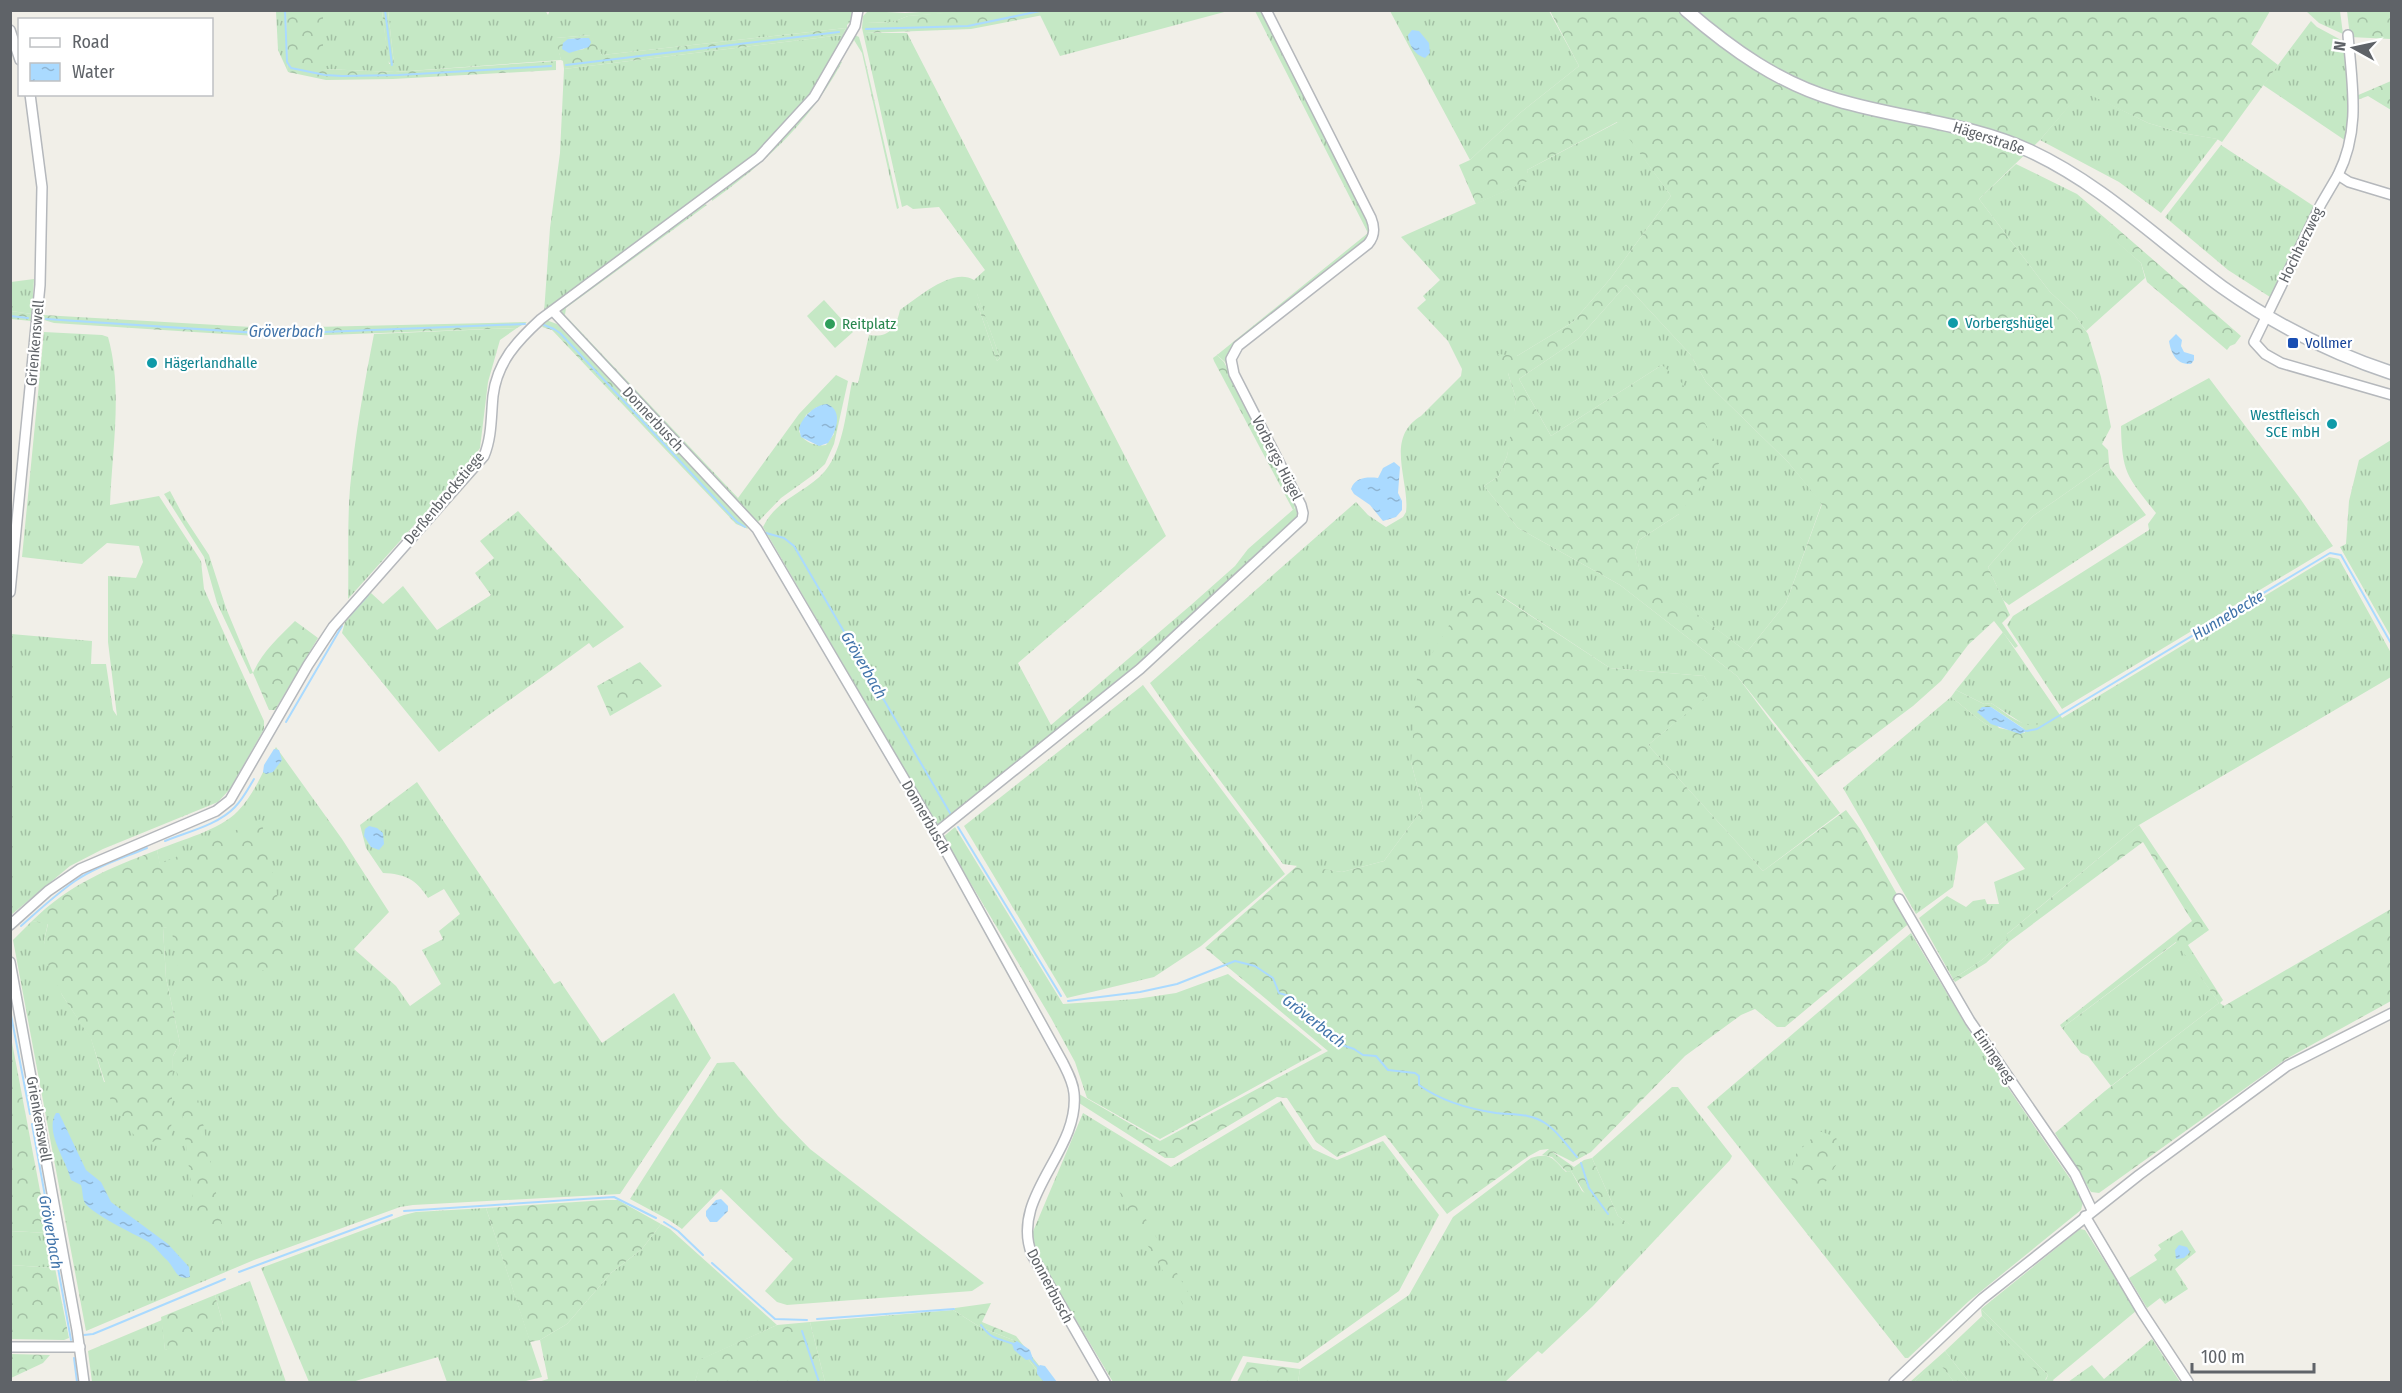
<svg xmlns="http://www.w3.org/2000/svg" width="2402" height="1393" font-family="'Fira Sans Condensed',sans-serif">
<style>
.grass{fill:url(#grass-tufts);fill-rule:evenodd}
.forest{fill:url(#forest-crowns);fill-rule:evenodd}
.pitch{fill:#c5e8c5}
.water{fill:url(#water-ripples)}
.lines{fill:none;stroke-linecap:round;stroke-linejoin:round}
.stream{stroke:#aadaff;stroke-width:2}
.minor-casing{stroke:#b5b8bc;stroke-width:12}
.secondary-casing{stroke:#b6babf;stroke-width:15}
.minor{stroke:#fff;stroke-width:9}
.secondary{stroke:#fff;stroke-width:12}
.culture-dot{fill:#0f9aa8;stroke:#fff;stroke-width:2}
.leisure-dot{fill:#2e9e5b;stroke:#fff;stroke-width:2}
.transit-dot{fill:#1a4fb4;stroke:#fff;stroke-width:2}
.labels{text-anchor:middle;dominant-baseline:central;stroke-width:4.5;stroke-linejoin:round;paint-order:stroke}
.street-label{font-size:15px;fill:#5f6368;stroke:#fff}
.culture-label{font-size:15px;fill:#0d838f;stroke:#fff;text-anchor:start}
.leisure-label{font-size:15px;fill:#27864d;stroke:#fff;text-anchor:start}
.transit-label{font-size:15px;fill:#164399;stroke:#fff;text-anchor:start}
.water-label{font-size:16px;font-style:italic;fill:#4174aa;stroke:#fff}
</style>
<defs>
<pattern id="grass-tufts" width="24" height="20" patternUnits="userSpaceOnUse" patternTransform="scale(1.5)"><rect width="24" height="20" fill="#c5e8c5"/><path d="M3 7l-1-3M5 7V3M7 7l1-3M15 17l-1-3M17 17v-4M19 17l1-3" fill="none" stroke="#a3c0a4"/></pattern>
<pattern id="forest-crowns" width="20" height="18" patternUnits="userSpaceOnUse" patternTransform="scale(1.5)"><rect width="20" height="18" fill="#c5e8c5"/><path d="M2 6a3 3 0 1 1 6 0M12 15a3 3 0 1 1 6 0" fill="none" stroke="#a3c0a4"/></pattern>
<pattern id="water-ripples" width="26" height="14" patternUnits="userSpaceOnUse" patternTransform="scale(1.5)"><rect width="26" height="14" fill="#aadaff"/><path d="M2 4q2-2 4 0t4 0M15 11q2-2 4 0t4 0" fill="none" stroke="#8eb4d2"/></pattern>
</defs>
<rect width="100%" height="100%" fill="#f1efe8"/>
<g class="grass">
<polygon points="545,10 548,15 550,10 851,10 853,13 851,21 847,25 847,32 823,81 763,149 544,313 550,228 560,153 564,69 842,35 846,28 602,55 590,35 556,38 561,60 395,72 323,69 323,11 382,11 389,64 394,64 388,11"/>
<path d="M954,10L979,11L908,16L893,22L867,23L866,33H907L1166,536L1018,663L1051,725L1191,605L1235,566L1248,549L1295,508L1292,497L1225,362L1217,355L1368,233L1255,11H1263L1369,220L1370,233L1367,240L1229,354L1299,506V516L1138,668L938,827L763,527C777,498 806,493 825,471C844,448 846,410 852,382L858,383L869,335C888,338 896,329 900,310C918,298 952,267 974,280L985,270L939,207L913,209L907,205L902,207L862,28L863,16L868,11L905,13ZM977,294L1000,358L997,361L977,303Z"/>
<polygon points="1064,10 1228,11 1060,56 1040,15"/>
<polygon points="276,11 286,11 288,72 278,50"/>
<polygon points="1390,11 1549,11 1579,66 1520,113 1470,160"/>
<polygon points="2306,11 2340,11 2343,34 2319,23"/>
<path d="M2311,21L2317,27L2343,41C2346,66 2355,118 2346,141L2263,85Z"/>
<polygon points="855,35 859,37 863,51 899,208 897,209 862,53 854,40 851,47"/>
<path d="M839,62H842C810,122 766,162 712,201V197L741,176Z"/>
<polygon points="2082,90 2148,123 2182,133 2218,139 2161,213 2119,182 2040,140"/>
<path d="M1618,122L1671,196L1610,279L1573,322L1517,356L1508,373L1516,399L1512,433L1507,456L1499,476L1484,486L1518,528L1620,585L1737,676L1840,813L1763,871L1648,745L1713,691L1704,676L1610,668L1497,593L1411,762L1423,808L1384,861L1342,872L1283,864L1185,734L1150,683L1356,502L1368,515L1386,527L1403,517L1406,512C1410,481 1384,438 1421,416L1461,376L1462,369L1448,341L1417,308L1426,300L1423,296L1440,280L1401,237L1529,180L1527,170Z"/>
<polygon points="2221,145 2315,207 2270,297 2228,270 2165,217"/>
<polygon points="2016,164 2077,194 2112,224 2106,232 2141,263 2145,278 2086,331 2074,314 2050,292 1979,199"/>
<path d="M703,204L707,205L566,308L565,315L738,498L799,414L836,375L848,381L834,444L825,464L813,475L781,498L758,522L754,521L561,315L562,307ZM817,407L834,434L826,445C815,447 802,441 799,431L806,415Z"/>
<polygon points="34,279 32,314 11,311 11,282"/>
<polygon points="1626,285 1690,354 1706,382 1788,462 1822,503 1786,603 1747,652 1640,572 1635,552 1639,540 1679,514 1662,365 1551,436 1519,379 1578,339"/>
<path d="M517,328L500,340L488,382L480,448L469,464L348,599C349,562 347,526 350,488C355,436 364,385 374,334Z"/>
<path d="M44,332L102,335L108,337C123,390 112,450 110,505L159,496L201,561L204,589L264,721V729L230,789L218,802L103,849L70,866L11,915V634L92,641L91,664H106L113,710L117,716L108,642V576L136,578L143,562L139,546L107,543L82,564L22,557Z"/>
<path d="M2209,378L2299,497L2333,546L2062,709L2007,625L2013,616L2149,530L2148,524L2156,513C2127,476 2122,474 2121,426Z"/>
<polygon points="2391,440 2391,637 2340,547 2346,544 2349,501 2359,460"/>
<polygon points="2109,463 2110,468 2146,515 2009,605 2003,600 1988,567 2033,516"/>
<polygon points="170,491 184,517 209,555 226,608 253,673 250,674 217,603 204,557 164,494"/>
<path d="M518,511L624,627L593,648L589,643C539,680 488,714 439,752L342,633L345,622L371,593L383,604L403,586L437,630L491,595L475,573L494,558L480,541Z"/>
<path d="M2329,557L2339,559L2391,653V677L2139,825L2007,934V939L1982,960L1953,979L1919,918L1947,896L1966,907L1973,901L1985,899L1987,904H1999L1994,882L2025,869L1986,822L1957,846L1958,857L1953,887L1916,914L1843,788L1951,697C1976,716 1999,741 2032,737L2037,725H2025L1991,703L1984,704L1956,690L2003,632L2062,718Z"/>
<polygon points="1143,685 1285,874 1201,946 1154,977 1067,998 964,826"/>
<path d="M276,747L342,839L389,912L354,949L396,986L410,1006L441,984L422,950L443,939L439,931L460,914L444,889L428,898C416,879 405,874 383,873L366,848L360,825L417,782L554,984L560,981L602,1043L674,993L711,1058L620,1194L413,1205L400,1207L254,1260L86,1331L13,940L32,921L48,923L44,941L62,995L91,1038L104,1082L171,1086L173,1056L180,1043L166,978L163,928L171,926L157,850C181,840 220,830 238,811C255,794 264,768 276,747Z"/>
<polygon points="955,827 1063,1004 1136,999 1176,993 1228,974 1322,1050 1160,1139 1087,1098 1075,1062 1051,1018 943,837"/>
<polygon points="1911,933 1970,1032 2075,1186 2083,1202 2081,1210 1969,1301 1908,1358 1905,1358 1707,1107"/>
<polygon points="2177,942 2219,1003 2111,1086 2088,1056 2081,1053 2062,1028"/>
<polygon points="734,1062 778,1116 810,1149 984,1283 972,1291 787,1305 777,1302 765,1291 793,1259 721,1189 682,1229 669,1220 630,1199 717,1063"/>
<path d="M1672,1087H1678L1732,1156L1730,1160L1593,1306L1542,1354L1538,1351L1505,1382H1298L1300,1369L1409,1295L1453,1217L1531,1158C1551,1152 1553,1159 1566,1172L1571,1171L1582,1191L1633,1227L1618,1216L1592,1158Z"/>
<polygon points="1281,1101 1313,1149 1337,1160 1383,1141 1439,1215 1399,1291 1298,1363 1243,1356 1230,1382 1113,1382 1029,1241 1083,1113 1171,1167"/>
<polygon points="486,1208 542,1377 522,1382 447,1382 438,1357 352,1382 309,1382 261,1268 404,1215 416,1212"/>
<polygon points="661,1224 670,1229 777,1325 702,1359 695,1382 538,1382 548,1379 540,1340 567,1324 611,1273 642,1249"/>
<polygon points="2080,1229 2085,1230 2136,1311 2053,1380 2054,1382 1969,1382 1945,1351 1982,1316 2046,1380 2048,1375 1981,1309"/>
<polygon points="2182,1230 2196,1252 2175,1269 2188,1289 2165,1304 2160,1298 2147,1308 2129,1278 2157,1260 2154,1255 2161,1249 2158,1245"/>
<polygon points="10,1231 48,1233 55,1268 11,1265"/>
<polygon points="250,1281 286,1382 92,1382 88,1351 162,1320 165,1350 223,1324 215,1295"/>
<polygon points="953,1310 980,1327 1013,1340 1046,1382 825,1382 810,1322"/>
<polygon points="2152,1339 2180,1382 2068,1382 2092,1365 2104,1379"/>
<polygon points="1937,1359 1954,1382 1914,1382"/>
</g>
<g class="forest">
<polygon points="979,10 1064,11 971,29 865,33 864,27 867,23 893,22 908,16"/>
<polygon points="286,11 323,11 323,69 395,72 556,61 556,70 393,79 326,80 288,72"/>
<polygon points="382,11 388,11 394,64 392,66 388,61"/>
<path d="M1550,11H2270L2251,44L2278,65L2222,142L2217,139L2182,133L2148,123L2082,91L2040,140L1979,199L2050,292L2074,314L2088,334L2101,377L2111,427L2102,444L2108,450L2109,463L2033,516L1988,567L2010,615L2002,623L2018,646L2015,648L1994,621L1968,645L1941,681L1913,706L1818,777L1737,676L1620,585L1518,528L1484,486L1499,476L1507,456L1516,399L1508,373L1498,354L1517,356L1573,322L1610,279L1671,196L1617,122L1527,170L1530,180L1476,204L1459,165L1470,160L1520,113L1579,66ZM1626,285L1690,354L1706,382L1788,462L1822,504L1786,603L1747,652L1640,571L1635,552L1639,540L1679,514L1724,457L1682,383L1662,365L1551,436L1519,379L1578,339Z"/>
<polygon points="2347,11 2391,11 2391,39 2350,37"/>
<path d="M846,28L842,35L564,69L563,61L561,60L555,38L591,35L602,55ZM584,38H589L584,49L573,51L568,39Z"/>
<polygon points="2391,81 2391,110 2368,96 2357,100 2356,96"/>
<polygon points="2112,224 2241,336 2235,344 2230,346 2227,350 2147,282 2141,263 2105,232"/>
<polygon points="977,293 1000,358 997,361 977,303"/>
<polygon points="11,311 32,314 31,321 11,319"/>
<polygon points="43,315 270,328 527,322 517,328 272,337 54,323 44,320"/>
<polygon points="546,320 557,324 742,519 748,529 736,524 552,330 542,327"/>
<polygon points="1217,355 1224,362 1292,497 1295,505 1294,509 1293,510 1214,361 1213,358"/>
<polygon points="1496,593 1610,668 1704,676 1714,691 1648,745 1763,871 1846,810 1860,829 1912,921 1785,1027 1777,1027 1755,1009 1741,1015 1685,1056 1591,1152 1573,1162 1551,1151 1574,1167 1584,1160 1592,1158 1618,1216 1633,1227 1629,1234 1596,1212 1571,1171 1567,1172 1552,1157 1542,1155 1549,1149 1540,1150 1529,1156 1447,1214 1385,1135 1337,1157 1316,1142 1287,1098 1277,1097 1174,1158 1165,1158 1079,1103 1079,1094 1160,1141 1328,1051 1205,948 1298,865 1342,872 1384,861 1423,808 1411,762 1417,678 1468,594"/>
<path d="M295,621L318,638L275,710H269L253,673C262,652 279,637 295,621Z"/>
<polygon points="640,662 662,686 610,716 597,686"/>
<path d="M1956,690L1984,704L1991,703C2007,713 2025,733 2044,720L2049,726C2044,729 2039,734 2033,737C2007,748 1970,711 1951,697ZM1982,707H1991L2023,728L2025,733L1999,728Z"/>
<path d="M261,819L291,962L183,994L171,927L163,928L166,978L180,1043L173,1056L171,1137L152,1142L136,1138L112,1104L91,1039L62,995L49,969L44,941L48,924L32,921C71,883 108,869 157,850L160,864Z"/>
<polygon points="2139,825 2209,930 2188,945 2223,1000 2220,1003 2224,1006 2391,909 2391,1001 2286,1059 2099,1193 2091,1192 2055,1133 2105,1091 2219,1003 2176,942 2062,1028 2060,1025 2192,921 2143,842 2010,941 1986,963 1955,982 1953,979 1982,960 2007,939 2006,935"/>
<polygon points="10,1037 11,1037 48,1233 11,1231"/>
<polygon points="184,1049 200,1107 222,1225 213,1230 197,1230 176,1067"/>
<polygon points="1819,1131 1836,1137 1841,1157 1820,1191 1800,1191 1789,1175 1796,1154"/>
<polygon points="1110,1169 1140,1209 1196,1306 1188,1313 1129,1214"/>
<polygon points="606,1200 618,1200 661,1224 642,1249 611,1273 567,1324 540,1340 530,1342 486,1208"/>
<polygon points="11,1265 55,1268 69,1338 64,1340 11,1339"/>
<polygon points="215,1295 223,1324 215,1334 165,1350 161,1317"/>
<polygon points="991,1303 982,1322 1016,1336 1052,1382 1046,1382 1013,1340 980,1327 953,1310 955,1308"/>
<polygon points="1981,1309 2048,1375 2045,1380 1982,1316"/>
<polygon points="810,1322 825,1382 695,1382 701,1359 777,1325"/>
<polygon points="1945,1351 1969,1382 1954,1382 1937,1360 1914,1382 1910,1382"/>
<polygon points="11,1354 50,1355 43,1363 11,1378"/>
<polygon points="1247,1362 1300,1369 1298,1382 1237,1382"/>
</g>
<polygon class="pitch" points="824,300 853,332 835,348 807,316"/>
<g class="water">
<path d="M1412,30L1419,31L1429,43L1430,53L1425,58C1415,55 1409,46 1408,35Z"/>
<polygon points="584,38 589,38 591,42 589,47 569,53 562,49 563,43 568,39"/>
<path d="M2176,334L2182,340L2181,346L2184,352L2194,355V360L2191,364C2177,365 2171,354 2169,341Z"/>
<path d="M827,404C844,411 836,432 828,443L819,446L801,437L799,428C803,416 815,405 827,404Z"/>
<path d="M1394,462L1400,467L1398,493L1402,501V510L1396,517L1383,521L1370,505L1354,494L1351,489C1355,477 1367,477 1378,478L1383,468Z"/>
<polygon points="1982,707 1991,707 2027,731 2020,734 1991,724 1977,712"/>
<polygon points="274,749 279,750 282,760 273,772 266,774 263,772 264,765"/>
<polygon points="369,826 377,828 383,833 384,844 379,850 371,847 364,836 365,829"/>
<path d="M56,1113H59L86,1170L101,1182L111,1202L168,1244L189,1267L190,1277C176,1281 175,1268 167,1260C161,1255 154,1245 147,1241C134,1234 92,1214 85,1203C82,1198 83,1191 81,1185L71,1180C67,1161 44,1132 56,1113Z"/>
<polygon points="721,1199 728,1206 728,1211 717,1222 710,1222 706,1216 706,1211 716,1200"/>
<polygon points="2179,1245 2187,1247 2190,1252 2184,1258 2176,1259 2175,1250"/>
<polygon points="1017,1341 1030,1350 1033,1359 1026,1360 1014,1350 1012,1344"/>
<polygon points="1040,1365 1045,1366 1057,1382 1044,1382 1037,1374 1037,1368"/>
</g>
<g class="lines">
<g class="stream">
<polyline points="285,10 287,62 291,68 325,75 342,76 399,75 551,66"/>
<polyline points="385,10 392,65"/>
<polyline points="866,29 968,26 1045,10"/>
<polyline points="566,65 839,32"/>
<polyline points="10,316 28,318"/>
<polyline points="46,319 273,334 525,324"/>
<polyline points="544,325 554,329 560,333 737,522 745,527"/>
<polyline points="766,533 784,538 794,546 950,813"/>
<polyline points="350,615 368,595"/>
<polyline points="286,722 342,626"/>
<polyline points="2027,731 2037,729 2330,553 2341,555 2392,645"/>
<polyline points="958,827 1061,996"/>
<path d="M165,841C187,832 218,825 235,807C243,799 248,789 254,779"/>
<path d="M21,926C38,911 55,895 75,881C97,866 123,858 147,848"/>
<path d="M1068,1001L1140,992L1177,984L1235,961L1255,966L1273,978L1279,993L1289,996L1291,1003L1300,1008L1316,1025L1335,1036L1342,1045L1354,1049L1363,1055L1376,1056L1388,1070L1415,1073L1419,1076V1085C1441,1101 1469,1109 1496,1113C1514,1115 1530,1113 1545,1123C1558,1131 1567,1146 1577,1157"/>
<polyline points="10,1010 30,1114"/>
<polyline points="32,1124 71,1340"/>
<polyline points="1581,1163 1589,1188 1608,1214"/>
<polyline points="404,1211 614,1197 656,1218"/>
<polyline points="664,1222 678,1231 703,1255"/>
<polyline points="712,1263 775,1319 807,1320"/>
<polyline points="239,1272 392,1215"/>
<polyline points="817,1319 954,1309"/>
<path d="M981,1325C992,1340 997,1338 1014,1344"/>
<polyline points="802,1331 819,1382"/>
<polyline points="84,1335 93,1334 110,1327 225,1279"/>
<polyline points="74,1358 77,1382"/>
<polyline points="1031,1359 1039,1368"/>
</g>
<g class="minor-casing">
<g id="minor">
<polyline points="10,30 20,60"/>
<path d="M2338,175C2361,129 2352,85 2348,35"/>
<polyline points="2392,195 2349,182 2338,175 2321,204 2254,342 2265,354 2281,363 2392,395"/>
<path d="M553,311L757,529L936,833L1063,1063C1068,1073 1073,1082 1074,1093C1080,1152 1009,1196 1032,1255L1105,1382"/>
<polyline points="10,592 40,285 42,187 30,94"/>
<path d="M936,833L1140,669L1302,519L1303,513L1301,505L1234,374L1231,359L1238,346L1368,244C1375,236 1375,228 1371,218L1266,10"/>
<polyline points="1899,899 1970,1021 2075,1174 2092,1210"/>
<path d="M10,925L48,891L80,869L216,811L230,800L308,665L333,627L484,456C492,437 491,416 493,396C497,362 517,341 541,319L759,157L814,97L855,26L858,10"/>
<polyline points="10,962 77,1330 84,1382"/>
<polyline points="2085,1216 2142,1312 2188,1382"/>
<polyline points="10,1347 80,1347"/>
<polyline points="1894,1382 1982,1299 2139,1175 2287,1066 2392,1013"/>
</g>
</g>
<g class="secondary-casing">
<path id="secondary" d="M1686,10C1731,49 1780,84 1837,100C1901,119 1969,123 2030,151C2103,185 2159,241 2222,287C2274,324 2331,353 2392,373"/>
</g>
<use href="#minor" class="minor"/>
<use href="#secondary" class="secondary"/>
</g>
<g class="culture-dot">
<circle cx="1953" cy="323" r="6"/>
<circle cx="152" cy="363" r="6"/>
<circle cx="2332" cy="424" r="6"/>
</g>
<circle class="leisure-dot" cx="830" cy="324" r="6"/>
<rect class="transit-dot" x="2287" y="337" width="12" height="12" rx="3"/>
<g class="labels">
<g class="street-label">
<text transform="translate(1989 138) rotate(18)">Hägerstraße</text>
<text transform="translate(2301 245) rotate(-64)">Hochherzweg</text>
<text transform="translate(35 343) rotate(-85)">Grienkenswell</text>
<text transform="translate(653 419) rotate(47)">Donnerbusch</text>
<text transform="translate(1277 458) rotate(63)">Vorbergs Hügel</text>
<text transform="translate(444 498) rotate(-50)">Derßenbrockstiege</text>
<text transform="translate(926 817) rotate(60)">Donnerbusch</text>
<text transform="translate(1994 1056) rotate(56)">Einingweg</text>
<text transform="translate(39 1119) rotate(80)">Grienkenswell</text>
<text transform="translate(1050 1286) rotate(62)">Donnerbusch</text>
</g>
<g class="culture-label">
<text x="1965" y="323">Vorbergshügel</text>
<text x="164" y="363">Hägerlandhalle</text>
<text x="2320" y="415" text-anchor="end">Westfleisch<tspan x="2320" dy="17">SCE mbH</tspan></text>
</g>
<g class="leisure-label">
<text x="842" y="324">Reitplatz</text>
</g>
<g class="transit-label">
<text x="2305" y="343">Vollmer</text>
</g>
<g class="water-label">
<text x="286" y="331">Gröverbach</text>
<text transform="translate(2228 615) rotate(-31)">Hunnebecke</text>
<text transform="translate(864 665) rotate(60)">Gröverbach</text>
<text transform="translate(1314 1021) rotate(38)">Gröverbach</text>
<text transform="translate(51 1232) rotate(80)">Gröverbach</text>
</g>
</g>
<rect width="2402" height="1393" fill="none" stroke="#5f6368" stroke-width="24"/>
<rect x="18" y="18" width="195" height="78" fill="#ffffff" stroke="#bfc1c3" stroke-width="1.5"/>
<rect x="30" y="38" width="30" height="9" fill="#ffffff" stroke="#bfc1c3" stroke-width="1.5"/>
<text x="72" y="48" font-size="18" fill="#5f6368">Road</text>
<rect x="30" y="63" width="30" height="18" fill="url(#water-ripples)" stroke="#bfc1c3" stroke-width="1.5"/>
<text x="72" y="78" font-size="18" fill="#5f6368">Water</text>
<g transform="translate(2354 48) rotate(278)" stroke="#ffffff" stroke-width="4.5" paint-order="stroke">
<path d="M0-4.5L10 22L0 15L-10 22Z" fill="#5f6368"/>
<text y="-9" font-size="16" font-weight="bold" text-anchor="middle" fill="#5f6368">N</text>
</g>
<path d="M2192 1363v9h122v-9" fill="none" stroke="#5f6368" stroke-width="3"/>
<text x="2201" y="1363" font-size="18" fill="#5f6368" stroke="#ffffff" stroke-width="4.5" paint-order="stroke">100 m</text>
</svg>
